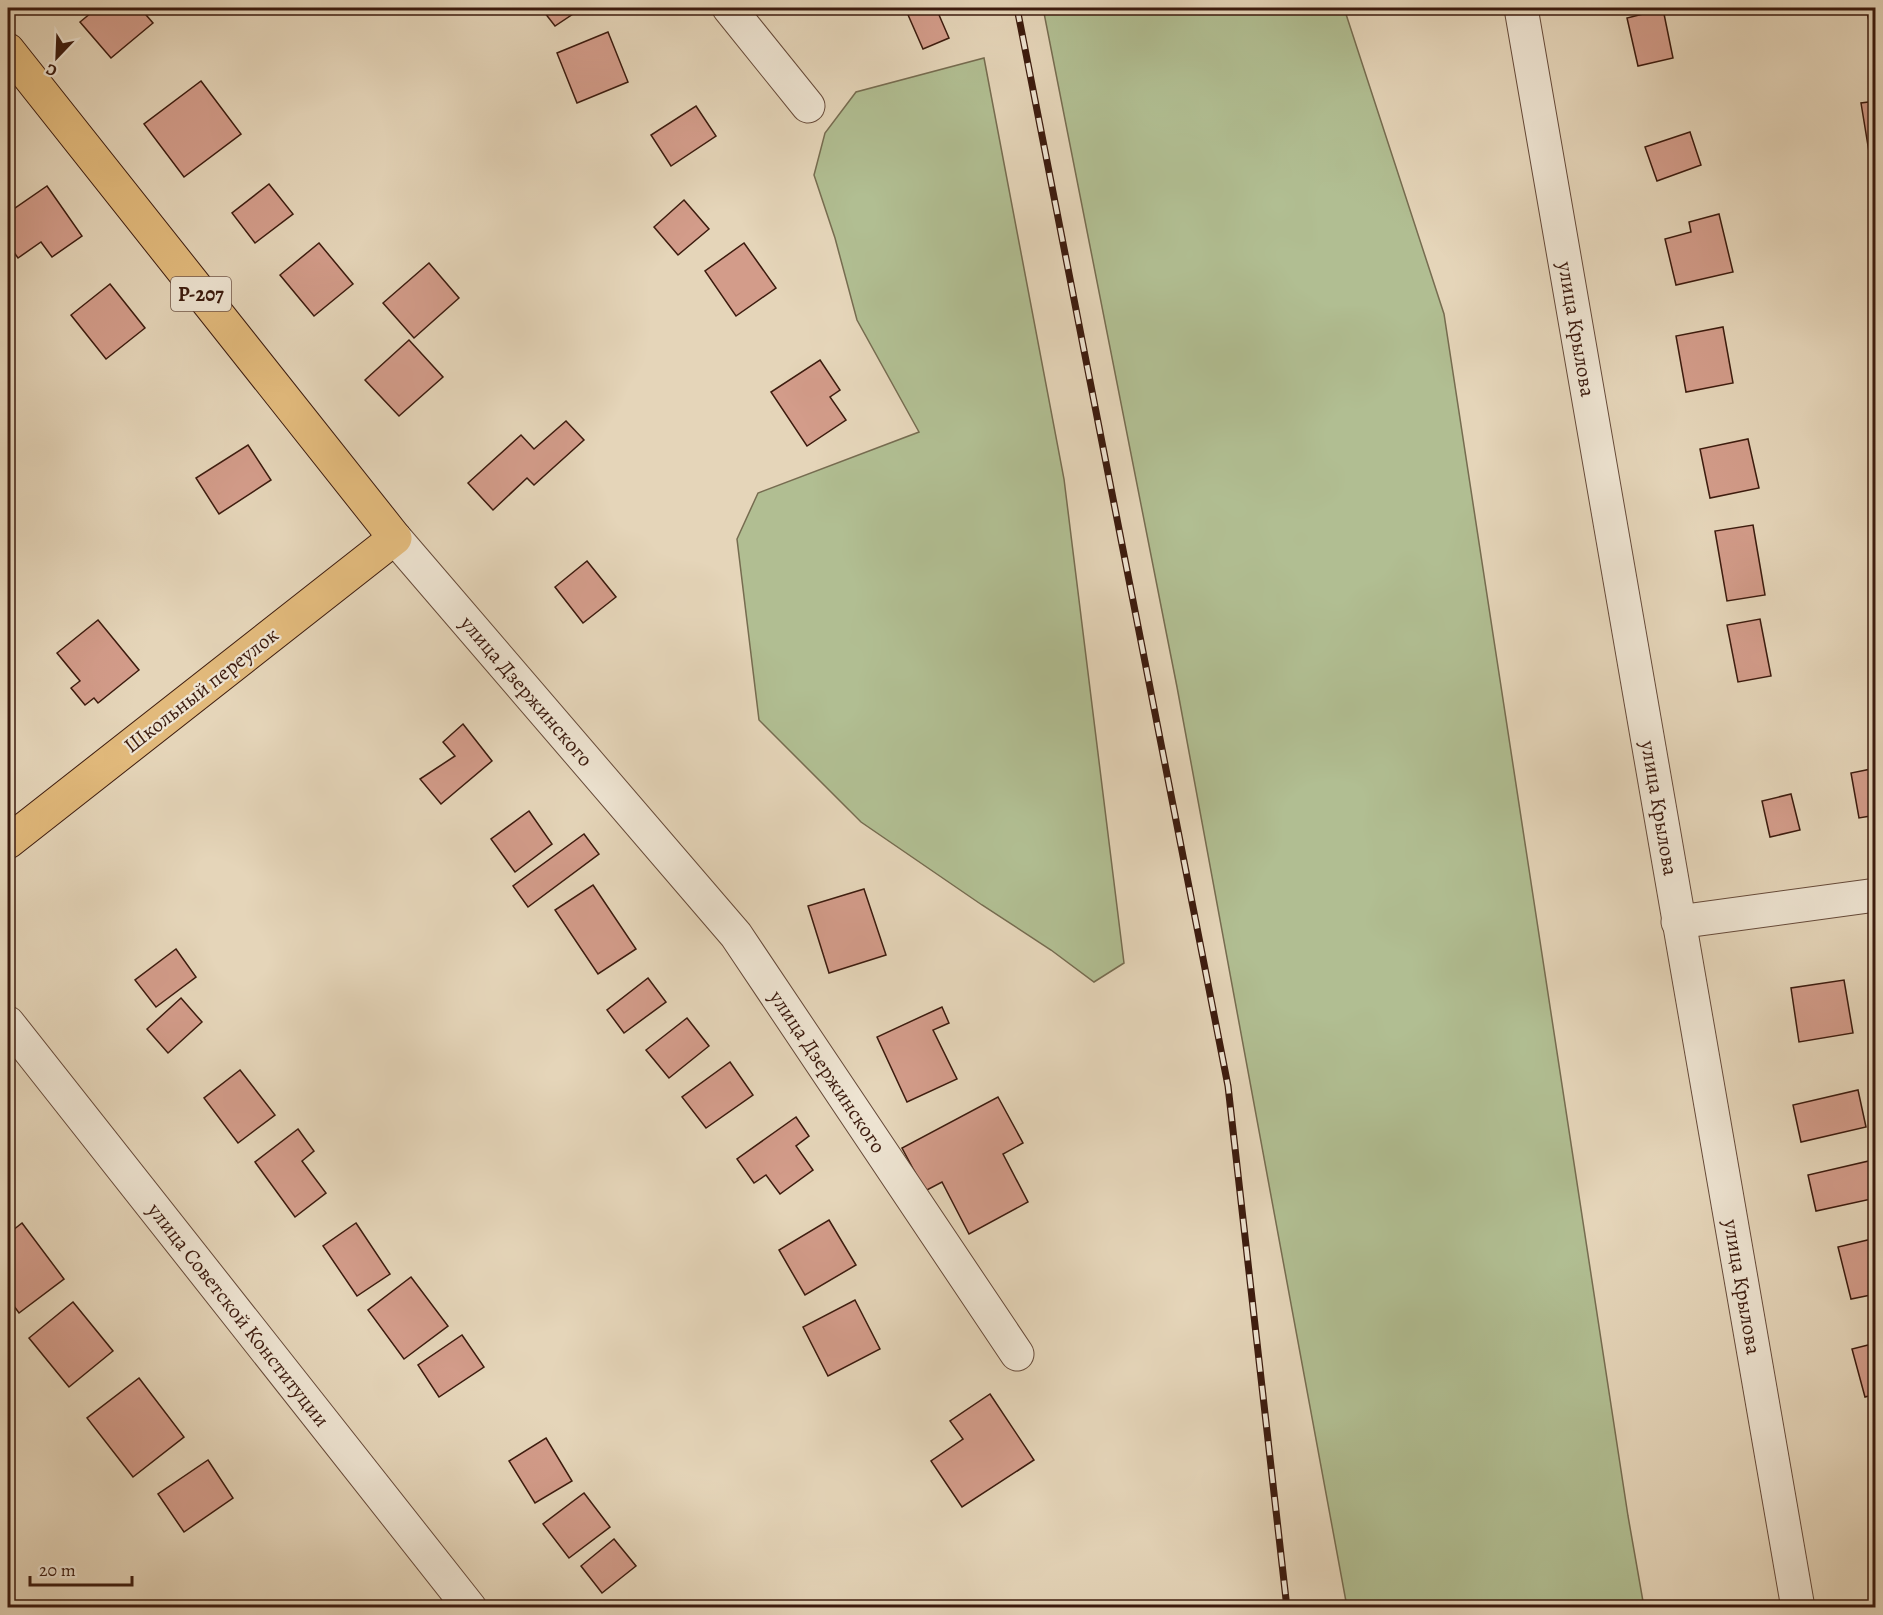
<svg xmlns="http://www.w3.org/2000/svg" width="1883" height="1615" font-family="Alegreya,serif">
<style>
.green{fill:#b1be92;stroke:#766c50;stroke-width:1.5}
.building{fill:#d39c8a;stroke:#3c1b0e;stroke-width:1.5}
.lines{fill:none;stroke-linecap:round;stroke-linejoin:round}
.street-casing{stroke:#664a39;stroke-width:35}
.primary-casing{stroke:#3c1b0e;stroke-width:35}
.street{stroke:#eee4d2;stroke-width:33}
.primary{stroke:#e2ba7c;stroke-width:33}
.rail-casing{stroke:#3c1b0e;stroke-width:7}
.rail{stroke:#eee4d2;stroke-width:4.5;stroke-dasharray:14;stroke-linecap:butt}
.labels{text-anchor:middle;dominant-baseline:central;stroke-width:4.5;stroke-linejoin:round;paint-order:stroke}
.shield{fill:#eee4d2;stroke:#715749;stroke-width:1.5}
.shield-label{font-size:20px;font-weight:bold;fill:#3c1b0e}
.street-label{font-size:21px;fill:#3c1b0e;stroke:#eee4d2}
</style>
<rect width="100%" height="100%" fill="#e5d5b9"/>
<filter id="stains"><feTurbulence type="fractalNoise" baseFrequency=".00333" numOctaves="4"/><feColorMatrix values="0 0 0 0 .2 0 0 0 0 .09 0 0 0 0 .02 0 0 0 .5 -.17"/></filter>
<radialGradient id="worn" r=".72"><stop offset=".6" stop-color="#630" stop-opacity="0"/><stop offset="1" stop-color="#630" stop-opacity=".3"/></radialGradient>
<g class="green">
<polygon points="1043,8 1344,8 1444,314 1628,1516 1644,1607 1347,1607 1177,687"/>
<polygon points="984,58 1064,479 1124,963 1094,982 1051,950 982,905 861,822 759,720 737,539 758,493 919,432 857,320 835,238 814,175 825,133 856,92"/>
</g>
<g class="building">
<polygon points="97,8 140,8 153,23 111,58 80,22"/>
<polygon points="541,8 582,8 555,26"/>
<polygon points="905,8 936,8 949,38 923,49"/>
<polygon points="1866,8 1876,8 1876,42 1874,43"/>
<polygon points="1663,9 1673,58 1638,66 1627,18"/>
<polygon points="608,32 628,82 577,103 557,53"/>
<polygon points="201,81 241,134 184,177 144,124"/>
<polygon points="1876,101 1876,157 1870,158 1861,103"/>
<polygon points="696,106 716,136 671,166 651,135"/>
<polygon points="1690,132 1701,165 1657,181 1645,147"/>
<polygon points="269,184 293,214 255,243 232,213"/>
<polygon points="47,186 82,236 52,257 41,242 18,258 8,244 8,213"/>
<polygon points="684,200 709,229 678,255 654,227"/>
<polygon points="1719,214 1733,272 1676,285 1665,239 1691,232 1689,222"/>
<polygon points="319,243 353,284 314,316 280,275"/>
<polygon points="744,243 776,288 736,316 705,271"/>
<polygon points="429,263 459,298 414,338 383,303"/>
<polygon points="110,284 145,328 106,359 71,315"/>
<polygon points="1723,327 1733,383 1686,392 1676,336"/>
<polygon points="409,340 443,377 399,416 365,380"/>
<polygon points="820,360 840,390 830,397 846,420 807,446 771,392"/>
<polygon points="566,421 584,440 534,485 527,478 493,510 468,483 521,435 534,449"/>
<polygon points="1748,439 1759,488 1710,498 1700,449"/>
<polygon points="248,445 271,480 219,514 196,478"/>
<polygon points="1753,525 1765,595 1727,601 1715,531"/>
<polygon points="587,561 616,597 583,623 555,587"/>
<polygon points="1760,619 1771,676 1738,682 1727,625"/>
<polygon points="98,620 139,670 98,703 94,698 85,705 71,688 80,681 57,653"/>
<polygon points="463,724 492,761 441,804 420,779 455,756 443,742"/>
<polygon points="1876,768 1876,815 1859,818 1851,773"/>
<polygon points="1791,794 1800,830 1770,837 1762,801"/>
<polygon points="529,811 552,844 515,872 491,839"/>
<polygon points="584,834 599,854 528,907 513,886"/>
<polygon points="593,885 636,949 598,974 555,910"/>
<polygon points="864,889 886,955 829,973 808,906"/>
<polygon points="176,949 196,977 156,1007 135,980"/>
<polygon points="648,978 666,1002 624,1033 607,1010"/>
<polygon points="1844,980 1853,1033 1799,1042 1791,988"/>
<polygon points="181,998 202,1022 168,1053 147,1029"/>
<polygon points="942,1007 949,1023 933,1030 957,1079 907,1102 877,1037"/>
<polygon points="687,1018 709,1046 669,1078 646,1050"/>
<polygon points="730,1062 753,1095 706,1128 682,1097"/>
<polygon points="240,1070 275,1115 238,1143 204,1098"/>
<polygon points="1858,1090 1866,1127 1801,1142 1793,1105"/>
<polygon points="998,1097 1023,1143 1003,1154 1028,1202 969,1234 942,1182 925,1191 902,1148"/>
<polygon points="796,1117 809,1136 796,1146 813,1170 780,1194 766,1175 754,1183 737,1159"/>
<polygon points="298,1129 314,1151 302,1161 326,1193 295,1217 255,1162"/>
<polygon points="1873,1160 1876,1173 1876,1198 1816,1211 1808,1175"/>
<polygon points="829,1220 856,1265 805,1295 779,1250"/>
<polygon points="22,1223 64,1279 19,1313 8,1298 8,1234"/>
<polygon points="356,1223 390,1274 357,1296 323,1246"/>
<polygon points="1876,1238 1876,1294 1851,1299 1838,1247"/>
<polygon points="411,1277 448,1326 404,1359 368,1310"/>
<polygon points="855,1300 880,1349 828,1376 803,1327"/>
<polygon points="73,1302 113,1351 69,1387 29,1338"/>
<polygon points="462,1335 484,1367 439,1397 418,1365"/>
<polygon points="1876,1343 1876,1394 1865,1397 1852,1349"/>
<polygon points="139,1378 184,1437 133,1477 87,1418"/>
<polygon points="990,1394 1034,1460 962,1507 931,1461 963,1439 950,1421"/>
<polygon points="1876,1436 1876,1473 1871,1437"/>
<polygon points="546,1438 572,1481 535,1503 509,1461"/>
<polygon points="208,1460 233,1498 184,1532 158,1494"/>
<polygon points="584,1493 610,1527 569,1558 543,1524"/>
<polygon points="614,1539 636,1566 602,1593 581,1566"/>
</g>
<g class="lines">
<g class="street-casing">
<g id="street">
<polyline points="729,8 808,106"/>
<path id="s1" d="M1521,8L1798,1608"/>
<path id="s2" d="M395,538L736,935L1017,1354"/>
<polyline points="1678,922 1876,895"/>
<path id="s3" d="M8,1023L470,1608"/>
</g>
</g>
<g class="primary-casing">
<polyline id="primary" points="8,50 395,538 8,842"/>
</g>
<use href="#street" class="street"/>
<use href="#primary" class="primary"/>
<g class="rail-casing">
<polyline id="rail" points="1017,8 1228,1086 1287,1608"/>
</g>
<use href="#rail" class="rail"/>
</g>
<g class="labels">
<rect class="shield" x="171" y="277" width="60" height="34" rx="4.5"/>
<g class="shield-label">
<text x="201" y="294">Р-207</text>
</g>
<g class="street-label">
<text stroke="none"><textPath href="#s1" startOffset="326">улица Крылова</textPath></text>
<text transform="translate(201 690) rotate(-38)">Школьный переулок</text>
<text stroke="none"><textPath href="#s2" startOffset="202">улица Дзержинского</textPath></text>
<text stroke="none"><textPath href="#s1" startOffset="812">улица Крылова</textPath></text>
<text stroke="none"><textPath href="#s2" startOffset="688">улица Дзержинского</textPath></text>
<text stroke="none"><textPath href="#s1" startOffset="1298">улица Крылова</textPath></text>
<text stroke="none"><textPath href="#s3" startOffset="372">улица Советской Конституции</textPath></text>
</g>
</g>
<rect width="1883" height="1615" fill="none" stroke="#e5d5b9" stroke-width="30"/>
<rect x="9" y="9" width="1865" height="1597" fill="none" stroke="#3c1b0e" stroke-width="3"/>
<rect x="15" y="15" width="1853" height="1585" fill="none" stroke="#3c1b0e" stroke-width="1.5"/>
<g transform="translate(57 57) rotate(203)" stroke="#eee4d2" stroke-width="4.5" paint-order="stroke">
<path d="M0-4.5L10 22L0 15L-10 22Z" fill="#3c1b0e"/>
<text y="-9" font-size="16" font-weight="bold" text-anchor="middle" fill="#3c1b0e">С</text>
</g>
<path d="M30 1576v9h102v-9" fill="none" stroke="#3c1b0e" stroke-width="3"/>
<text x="39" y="1576" font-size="18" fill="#3c1b0e" stroke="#eee4d2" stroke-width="4.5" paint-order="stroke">20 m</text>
<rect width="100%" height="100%" filter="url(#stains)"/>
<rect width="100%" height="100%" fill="url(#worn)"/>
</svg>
